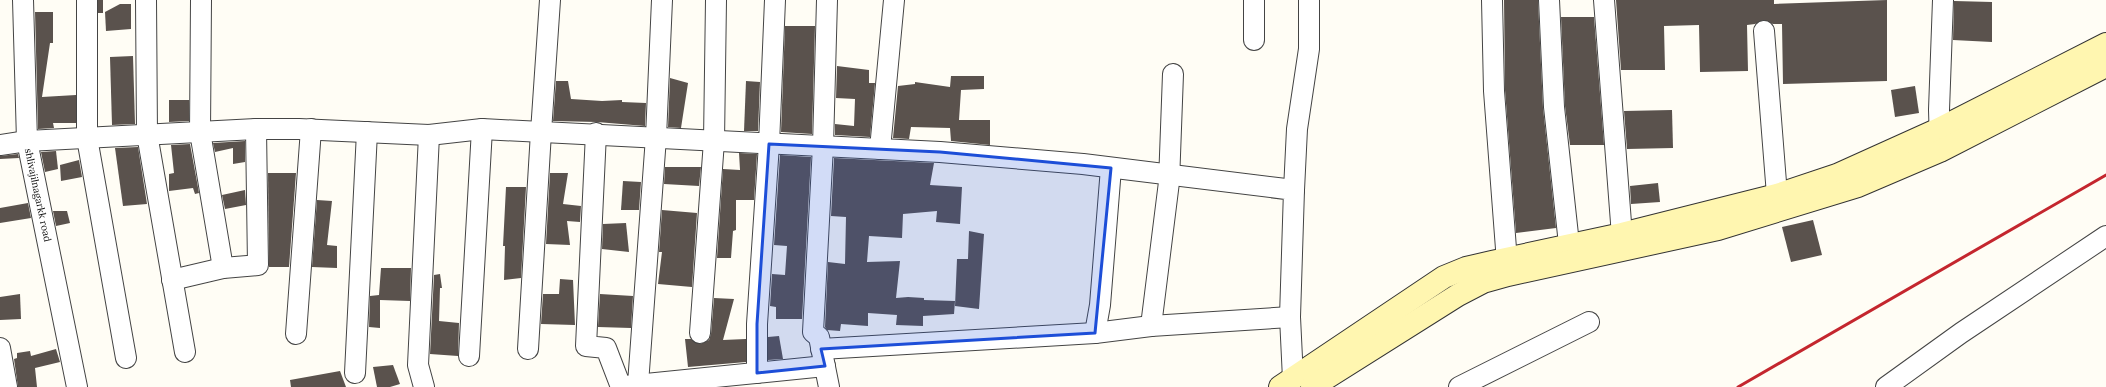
<svg xmlns="http://www.w3.org/2000/svg" width="2106" height="387" font-family="Lora,serif">
<style>
.building{fill:#5a524d}
.lines{fill:none;stroke-linecap:round;stroke-linejoin:round}
.street-casing{stroke:#444;stroke-width:22}
.secondary-casing{stroke:#333;stroke-width:24}
.street{stroke:#fff;stroke-width:20}
.secondary{stroke:#fff6b0;stroke-width:22}
.rail{stroke:#c4262e;stroke-width:3}
.marked{fill:#1d4ed8;fill-opacity:0.2;stroke:#1d4ed8;stroke-width:3;stroke-linejoin:round}
.labels{text-anchor:middle;dominant-baseline:central;stroke-width:4;stroke-linejoin:round;paint-order:stroke}
.street-label{font-size:10px;fill:#111;stroke:#fff}
</style>
<rect width="100%" height="100%" fill="#fffdf5"/>
<g class="building">
<rect x="98" y="0" width="5" height="13"/>
<polygon points="1504,0 1538,0 1543,108 1556,228 1516,233 1505,90"/>
<polygon points="1616,0 1774,0 1774,4 1887,0 1887,81 1783,84 1782,24 1773,24 1763,20 1755,24 1747,25 1748,71 1700,72 1699,25 1664,26 1665,70 1621,70"/>
<polygon points="1954,1 1992,2 1992,42 1953,40"/>
<polygon points="120,4 131,4 131,29 106,31 105,12"/>
<polygon points="35,12 53,12 53,43 50,43 42,97 76,95 76,123 53,123 54,128 38,129"/>
<polygon points="1561,17 1594,17 1604,145 1570,145 1565,106"/>
<polygon points="785,26 815,26 812,134 781,132"/>
<polygon points="133,56 135,124 112,125 110,57"/>
<polygon points="837,66 869,70 869,83 875,83 870,137 835,135 835,124 854,126 855,99 836,98"/>
<polygon points="951,76 984,76 984,89 961,90 959,120 990,120 990,145 951,141 950,128 911,127 909,139 893,138 898,86 915,84 915,82 950,87"/>
<polygon points="670,78 688,83 681,128 668,127"/>
<polygon points="556,81 568,81 571,99 602,101 622,100 622,102 646,103 645,126 597,122 553,121"/>
<polygon points="746,81 760,82 758,131 744,131"/>
<polygon points="1915,86 1919,113 1895,117 1891,90"/>
<polygon points="169,100 189,100 189,121 169,122"/>
<polygon points="1672,110 1673,148 1627,149 1624,111"/>
<polygon points="245,141 245,162 233,164 233,148 215,152 213,143"/>
<polygon points="190,144 199,193 195,194 193,188 169,191 169,174 174,173 171,145"/>
<polygon points="138,147 147,204 123,206 115,148"/>
<polygon points="56,151 58,169 45,172 41,152"/>
<polygon points="739,153 757,154 754,200 736,200 736,230 733,231 731,258 717,258 723,169 740,170"/>
<polygon points="18,154 19,158 0,159 0,156"/>
<polygon points="780,155 811,157 802,319 776,319 776,307 770,306 772,274 785,275 787,246 774,245"/>
<polygon points="834,158 934,163 930,185 962,187 960,224 936,222 937,211 903,214 902,238 869,236 867,262 900,261 896,298 908,297 924,298 924,300 955,301 954,314 923,316 923,326 896,325 897,315 868,313 868,326 841,324 840,331 827,330 825,327 828,262 845,264 846,217 831,216"/>
<polygon points="79,160 82,177 61,181 60,165"/>
<polygon points="665,167 701,167 699,186 664,184"/>
<polygon points="268,173 296,173 289,267 269,267"/>
<polygon points="550,173 568,173 563,204 581,206 580,222 567,221 570,245 546,244"/>
<polygon points="623,181 641,182 639,210 621,210"/>
<polygon points="1658,183 1660,202 1631,204 1630,186"/>
<polygon points="506,187 526,187 521,278 504,280 505,246 503,246"/>
<polygon points="245,190 246,205 225,209 222,195"/>
<polygon points="317,200 332,201 327,245 337,246 337,268 312,267"/>
<polygon points="28,203 31,218 0,223 0,208"/>
<polygon points="662,210 697,213 692,287 658,284 662,252 659,252"/>
<polygon points="53,211 67,211 70,223 56,226"/>
<polygon points="1813,220 1822,255 1791,262 1782,227"/>
<polygon points="626,223 629,252 602,249 603,224"/>
<polygon points="969,231 984,234 979,309 955,306 957,259 968,259"/>
<polygon points="381,268 411,268 410,301 380,300 380,328 369,327 370,296 379,295"/>
<polygon points="440,274 442,288 440,288 439,321 459,323 458,356 430,354 434,275"/>
<polygon points="560,279 573,280 575,325 541,324 543,294 559,294"/>
<polygon points="20,294 21,319 0,320 0,297"/>
<polygon points="600,294 633,296 631,328 598,327"/>
<polygon points="714,298 734,299 723,340 746,339 746,362 688,367 685,339 691,339 700,344 709,340 711,334"/>
<polygon points="779,336 783,359 768,360 768,337"/>
<polygon points="56,349 60,362 35,368 37,387 18,387 14,359 17,358 17,353 30,351 31,356"/>
<polygon points="393,365 400,384 390,387 377,387 373,367"/>
<polygon points="340,371 346,387 291,387 290,380"/>
</g>
<g class="lines">
<g class="street-casing">
<g id="street">
<polyline points="23,0 27,141 77,387"/>
<polyline points="87,0 87,138 126,358"/>
<polyline points="146,0 147,134 185,352"/>
<polyline points="201,0 200,132 223,268"/>
<polyline points="827,0 823,146 813,332 819,337 829,387"/>
<polyline points="1492,0 1494,91 1508,275"/>
<polyline points="1549,0 1554,107 1569,244"/>
<polyline points="1604,0 1623,249"/>
<polyline points="1764,31 1777,195"/>
<polyline points="1254,40 1254,0"/>
<polyline points="596,133 586,346 606,348 621,387"/>
<polyline points="1940,143 1939,110 1943,0"/>
<polyline points="0,145 27,141 256,129 299,129 429,135 482,129 940,152 1083,164 1294,190 1290,317 1293,379"/>
<polyline points="880,149 894,0"/>
<polyline points="1294,190 1297,129 1309,49 1309,0"/>
<polyline points="172,280 223,268 258,265 256,129"/>
<polyline points="1151,326 1169,182 1173,74"/>
<polyline points="700,333 714,141 716,0"/>
<polyline points="1095,333 1100,305 1111,168"/>
<polyline points="296,334 311,129"/>
<polyline points="0,348 7,387"/>
<polyline points="528,349 541,132 550,0"/>
<polyline points="821,349 1095,333 1151,326 1290,317"/>
<polyline points="469,356 482,129"/>
<polyline points="355,373 367,132"/>
<polyline points="757,373 757,324 769,144 775,0"/>
<polyline points="638,384 656,137 662,0"/>
<polyline points="626,386 825,366"/>
<polyline points="424,387 418,365 429,135"/>
<polyline points="1459,387 1589,322"/>
<polyline points="1886,387 1961,333 2106,236"/>
</g>
</g>
<g class="secondary-casing">
<g id="secondary">
<polyline points="1280,387 1444,277 1466,268 1492,262 1622,234 1777,195 1837,175 1939,129 2106,44"/>
<polyline points="1312,387 1458,295 1483,282 1508,275 1718,229 1858,186 1940,151 2106,66"/>
</g>
</g>
<use href="#street" class="street"/>
<use href="#secondary" class="secondary"/>
<polyline class="rail" points="1738,387 2106,175"/>
</g>
<path class="marked" d="M769,144L940,152L1111,168L1095,333L821,349L825,366L757,373V324Z"/>
<g class="labels">
<g class="street-label">
<text transform="translate(38 195) rotate(78)">shlivajilnagarkk road</text>
</g>
</g>
</svg>
